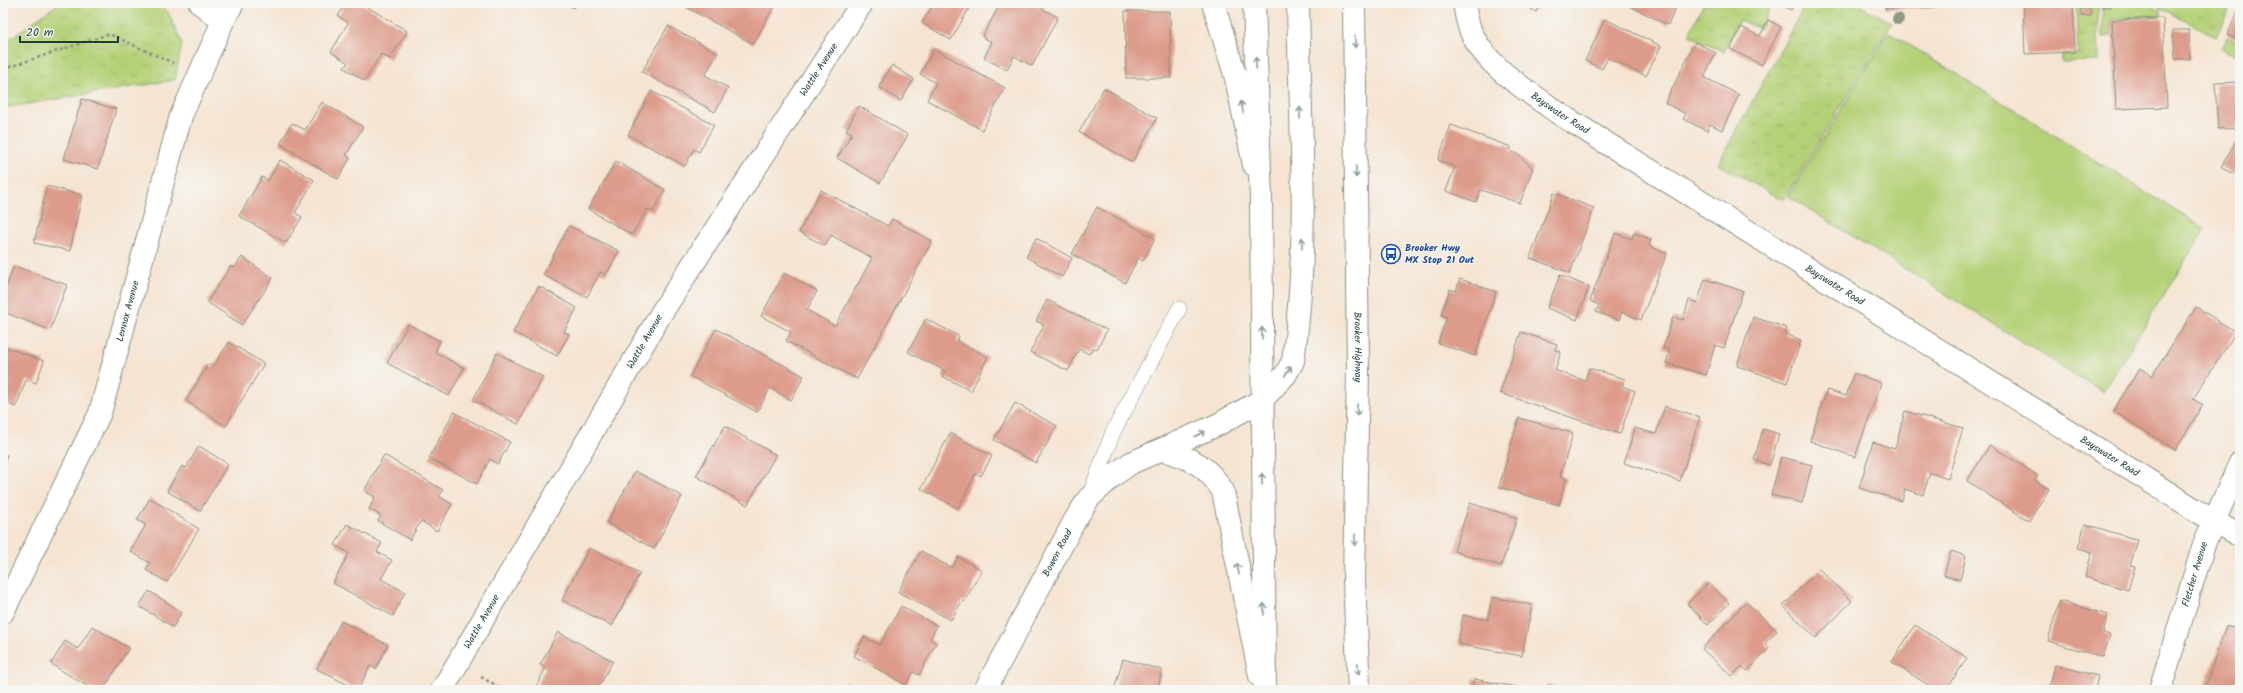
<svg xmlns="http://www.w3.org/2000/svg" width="2243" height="693" font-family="Kalam,sans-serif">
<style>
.grass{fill:url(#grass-tufts);stroke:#6a8756}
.pitch{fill:#b5d178;stroke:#6a8756}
.building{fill:#dd9b8b}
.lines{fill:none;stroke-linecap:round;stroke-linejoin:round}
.service-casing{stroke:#8a9082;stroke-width:16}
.minor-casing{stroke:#8a9082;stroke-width:24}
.tertiary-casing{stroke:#8a9082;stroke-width:24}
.trunk-casing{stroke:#8a9082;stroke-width:24}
.path{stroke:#8a9082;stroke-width:2.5;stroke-dasharray:3 3;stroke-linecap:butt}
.service{stroke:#fff;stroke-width:15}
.minor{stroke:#fff;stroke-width:22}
.tertiary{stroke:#fff;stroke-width:22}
.trunk{stroke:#fff;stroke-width:22}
.tree{fill:#909982}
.oneway{stroke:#8f9e9a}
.labels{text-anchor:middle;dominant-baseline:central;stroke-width:3;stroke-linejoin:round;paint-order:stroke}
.street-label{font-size:10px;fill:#1f3d34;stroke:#f6f6f2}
.transit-label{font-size:10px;font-weight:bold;fill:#164399;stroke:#f6f6f2;text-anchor:start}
</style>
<defs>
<pattern id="grass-tufts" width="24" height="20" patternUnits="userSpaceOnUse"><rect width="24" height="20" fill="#b5d178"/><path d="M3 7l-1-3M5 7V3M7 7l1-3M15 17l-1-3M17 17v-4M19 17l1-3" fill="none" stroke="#9bb468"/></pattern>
</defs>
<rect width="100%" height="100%" fill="#f6f6f2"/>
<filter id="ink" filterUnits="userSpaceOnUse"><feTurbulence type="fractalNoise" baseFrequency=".025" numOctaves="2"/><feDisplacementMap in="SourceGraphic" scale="8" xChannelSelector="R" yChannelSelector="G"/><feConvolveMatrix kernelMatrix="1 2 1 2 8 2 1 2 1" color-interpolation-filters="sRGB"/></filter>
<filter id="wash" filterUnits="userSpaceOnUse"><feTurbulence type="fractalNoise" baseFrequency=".012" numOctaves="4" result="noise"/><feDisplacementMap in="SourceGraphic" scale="16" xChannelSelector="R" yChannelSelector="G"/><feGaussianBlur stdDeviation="0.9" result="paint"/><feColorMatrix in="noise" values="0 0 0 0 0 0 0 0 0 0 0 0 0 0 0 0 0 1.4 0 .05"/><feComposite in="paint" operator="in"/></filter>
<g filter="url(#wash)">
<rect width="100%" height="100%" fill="#f5e4d1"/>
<g class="grass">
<polygon points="59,3 158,3 168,12 182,43 175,80 3,108 3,44"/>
<polygon points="1704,3 1772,3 1760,29 1739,20 1724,52 1689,35"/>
<polygon points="1806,3 1856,3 1892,23 1783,200 1718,164"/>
<polygon points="2076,3 2097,3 2099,61 2062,62 2062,55 2078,54"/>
<polygon points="2102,3 2147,3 2160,11 2160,16 2111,19 2111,36 2103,37"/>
<polygon points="2161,3 2233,3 2216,36 2159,8"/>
<polygon points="2227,37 2240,43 2240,57 2221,48"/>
</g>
<polygon class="pitch" points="1889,32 2205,229 2103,392 1788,196"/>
<g id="blocks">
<g class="building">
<polygon points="346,3 361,3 407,31 390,59 381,54 365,81 344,68 348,63 331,52 348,23 338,16"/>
<polygon points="566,3 577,3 574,8"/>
<polygon points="689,3 776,3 753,44 686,7"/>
<polygon points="940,3 972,3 951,40 922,23 933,5"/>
<polygon points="1001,3 1032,3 1058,17 1032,66 1014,56 1007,70 984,58 992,42 982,37"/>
<polygon points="1521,3 1541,3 1536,12"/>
<polygon points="1624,3 1678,3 1668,25"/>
<polygon points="1777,3 1795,3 1791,10"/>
<polygon points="1885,3 1935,3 1936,7 1885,9"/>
<polygon points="2023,3 2073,3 2075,52 2025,54"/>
<rect x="2081" y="3" width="10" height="3"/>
<rect x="2102" y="3" width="9" height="4"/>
<polygon points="2091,8 2091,16 2081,16 2080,9"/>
<polygon points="2240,8 2240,41 2227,35"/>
<polygon points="1125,11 1170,11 1171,78 1126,78"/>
<polygon points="2163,18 2167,107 2116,109 2112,20"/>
<polygon points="1605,19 1661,46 1646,76 1608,58 1602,69 1585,61"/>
<polygon points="1768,20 1781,27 1762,65 1730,49 1741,27 1760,36"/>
<polygon points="668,26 718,53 705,75 728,88 715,112 642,72"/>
<polygon points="2173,30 2189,30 2190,59 2175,59"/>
<polygon points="1695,42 1716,53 1704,77 1739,95 1722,130 1710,124 1707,131 1683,119 1686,114 1665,103"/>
<polygon points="934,49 1005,88 982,130 927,100 936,83 920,74"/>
<polygon points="892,65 914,79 901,101 879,87"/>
<polygon points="2240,82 2240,128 2218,129 2215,83"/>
<polygon points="1104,88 1157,118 1132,162 1079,132"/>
<polygon points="651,91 714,125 699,152 694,149 685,166 628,135"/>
<polygon points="82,99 116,109 98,169 64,159"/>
<polygon points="322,102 363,127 346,155 350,158 338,179 280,144 292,123 305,130"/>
<polygon points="859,106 908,135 880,183 837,158 852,133 846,130"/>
<polygon points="1451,125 1511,147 1510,151 1517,154 1533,168 1520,203 1481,190 1476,202 1446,191 1455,167 1438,160"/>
<polygon points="2236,141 2240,144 2240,164 2234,174 2221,167"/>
<polygon points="280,160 314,180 295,213 302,217 286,243 239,216 262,177 268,181"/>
<polygon points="616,161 665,190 653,212 647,209 632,235 588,209"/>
<polygon points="47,186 82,195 70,251 34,243"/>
<polygon points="821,190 888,226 892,219 932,241 857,379 786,341 791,332 761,316 784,273 817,291 807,310 835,326 872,258 831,235 825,246 799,232"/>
<polygon points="1554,193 1594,208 1570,273 1530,258"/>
<polygon points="1097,207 1155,238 1143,261 1138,258 1125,283 1072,254"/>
<polygon points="569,226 619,251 606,275 600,272 587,297 543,275"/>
<polygon points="1615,233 1632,239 1634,233 1651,239 1649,246 1667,253 1641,320 1622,312 1619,320 1596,312 1599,305 1590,301"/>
<polygon points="1036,238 1072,258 1062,277 1026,257"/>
<polygon points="242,257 273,278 242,325 207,302 231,266 234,268"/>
<polygon points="14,266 67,285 50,330 3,312 3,296"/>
<polygon points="1560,275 1589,287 1577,320 1547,308"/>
<polygon points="1460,279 1496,292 1475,356 1438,343 1447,317 1441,315 1450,289 1456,291"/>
<polygon points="1705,279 1743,291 1724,348 1715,345 1706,375 1666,363 1670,350 1663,348 1673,317 1683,320 1689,300 1697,303"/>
<polygon points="539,286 577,308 564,332 569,334 557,356 513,332"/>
<polygon points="1047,300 1107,330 1097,349 1093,348 1089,354 1079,349 1068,371 1030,352 1044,325 1036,321"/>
<polygon points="2196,307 2236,332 2193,399 2203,405 2175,450 2113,411 2140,368 2152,376"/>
<polygon points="1753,317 1787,328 1785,334 1801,340 1787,383 1737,366"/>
<polygon points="926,319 959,336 957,341 988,357 971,391 942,376 945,371 908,352"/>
<polygon points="408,324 440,341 435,352 464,368 449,396 387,363"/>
<polygon points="716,329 804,376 791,400 770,388 757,412 690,376"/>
<polygon points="1521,332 1557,344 1555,350 1561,352 1555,370 1585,381 1589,368 1625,379 1622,386 1635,391 1620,434 1500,393"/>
<polygon points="229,342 264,364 226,426 186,401 208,364 213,367"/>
<polygon points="3,346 44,361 36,383 26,380 16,407 3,402"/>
<polygon points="497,353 543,377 518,424 473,400"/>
<polygon points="1854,373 1881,383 1855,457 1810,441 1827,390 1846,396"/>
<polygon points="1015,403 1057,426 1036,463 994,440"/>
<polygon points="1665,406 1700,417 1680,481 1624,463 1635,428 1656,434"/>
<polygon points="1905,411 1963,428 1948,479 1930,473 1923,495 1905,489 1902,501 1859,488 1873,442 1895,449"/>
<polygon points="454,412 510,442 498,464 490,459 477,484 429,458"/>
<polygon points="1519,418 1573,433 1560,477 1566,478 1559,505 1499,487"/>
<polygon points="725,426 776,455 747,505 696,476"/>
<polygon points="1763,429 1779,434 1770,465 1754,460"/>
<polygon points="950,433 992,456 981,476 976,473 958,508 921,489"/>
<polygon points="1990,445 2038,476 2035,480 2049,489 2029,521 1967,481"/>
<polygon points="199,446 228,464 200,511 167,491 182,466 186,468"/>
<polygon points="3,454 7,455 3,466"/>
<polygon points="384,455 443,490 439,496 452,504 437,531 421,521 410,540 378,521 381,516 369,509 375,497 364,491"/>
<polygon points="1781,457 1812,465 1802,503 1771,495"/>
<polygon points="635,471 682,496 654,549 607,523"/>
<polygon points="150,498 199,529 167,582 146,570 150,563 130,551 146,525 137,520"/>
<polygon points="1470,503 1517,518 1501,566 1454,551"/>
<polygon points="347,524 382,543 377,552 392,560 381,579 405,592 393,616 333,583 349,553 335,545"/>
<polygon points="2085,524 2138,540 2130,566 2135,567 2128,590 2085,577 2092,552 2078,548"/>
<polygon points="589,548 640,573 612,626 562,600"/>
<polygon points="921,551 952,568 958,557 982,570 964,602 962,601 951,620 898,592"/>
<polygon points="1951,551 1966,556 1960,580 1944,575"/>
<polygon points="1819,569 1852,601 1816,638 1783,606"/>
<polygon points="1708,583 1729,603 1708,625 1687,604"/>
<polygon points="149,591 182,612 173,627 139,606"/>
<polygon points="1492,597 1532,605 1522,656 1458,644 1463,615 1488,620"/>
<polygon points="2059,601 2108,615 2103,633 2110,635 2103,657 2048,641"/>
<polygon points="1746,602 1777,631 1765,643 1769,648 1747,671 1742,666 1732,676 1702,649"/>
<polygon points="901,606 937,626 930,639 936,643 919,675 913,672 906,685 854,656 864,637 880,645"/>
<polygon points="341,621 388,645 376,669 370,666 358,690 317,669"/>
<polygon points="1915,625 1967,658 1946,690 1936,690 1892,662"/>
<polygon points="92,626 129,648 103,690 93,690 51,664 65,641 78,649"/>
<polygon points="2226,626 2240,630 2240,690 2204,690"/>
<polygon points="558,632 613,661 597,690 542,690 536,687 546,667 540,665"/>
<polygon points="1123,659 1162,670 1158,687 1168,690 1114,690"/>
<polygon points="2055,665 2098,676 2095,690 2049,690"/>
<polygon points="1474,679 1527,689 1527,690 1472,690"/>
<polygon points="848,685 857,690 845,690"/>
<polygon points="1548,685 1570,689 1570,690 1547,690"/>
</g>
</g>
</g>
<g filter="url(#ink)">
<use href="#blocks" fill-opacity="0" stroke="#8a9082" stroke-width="1"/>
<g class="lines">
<g class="service-casing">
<polyline id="service" points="1090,495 1113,432 1179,309"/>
</g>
<g class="minor-casing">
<g id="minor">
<polyline points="200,3 223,21"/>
<path id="s1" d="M1464,3C1466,14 1467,26 1473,36C1489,69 1530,92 1558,113L2215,522L2240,536"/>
<path d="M1164,450C1192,459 1207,465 1223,491L1260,676"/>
<path id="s2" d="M3,612L100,413L181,116L223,21L233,3"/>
<path id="s3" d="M442,690L662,312L862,3"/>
<path id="s4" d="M985,690L1075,520L1089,498L1114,475L1131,463L1217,425L1262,400"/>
<path id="s5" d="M2160,690L2204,544L2240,463"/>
</g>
</g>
<g class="tertiary-casing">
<polyline id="tertiary" points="1213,3 1236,78 1254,165"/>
</g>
<g class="trunk-casing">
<g id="trunk">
<polyline points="1254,3 1261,200 1265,690"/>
<path id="s6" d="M1354,3L1358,371L1354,580L1359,690"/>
<path d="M1262,400L1286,374L1293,361C1310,243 1300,122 1298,3"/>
</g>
</g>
<g class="path">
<polyline points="3,69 109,34 173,63"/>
<polyline points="481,677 505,690"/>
</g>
<use href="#service" class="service"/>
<use href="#minor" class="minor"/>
<use href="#tertiary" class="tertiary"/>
<use href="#trunk" class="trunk"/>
</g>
<circle class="tree" cx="1898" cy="19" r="6"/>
<defs><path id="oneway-shaft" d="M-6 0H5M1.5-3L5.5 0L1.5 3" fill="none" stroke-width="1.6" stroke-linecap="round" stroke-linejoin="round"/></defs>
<g class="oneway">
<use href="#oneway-shaft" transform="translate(1355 42) rotate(89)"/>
<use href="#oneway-shaft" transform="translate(1256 63) rotate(-92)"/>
<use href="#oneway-shaft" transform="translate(1242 107) rotate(-102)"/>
<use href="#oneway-shaft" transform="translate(1300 113) rotate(-91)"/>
<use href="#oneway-shaft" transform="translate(1356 172) rotate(89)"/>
<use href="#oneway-shaft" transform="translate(1302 243) rotate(-89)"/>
<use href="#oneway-shaft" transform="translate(1262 333) rotate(-90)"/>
<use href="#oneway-shaft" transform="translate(1288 371) rotate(-56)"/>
<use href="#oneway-shaft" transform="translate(1357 410) rotate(91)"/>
<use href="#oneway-shaft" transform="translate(1200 434) rotate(-26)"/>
<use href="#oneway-shaft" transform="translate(1262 479) rotate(-91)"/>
<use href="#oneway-shaft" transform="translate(1355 540) rotate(91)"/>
<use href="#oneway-shaft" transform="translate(1238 569) rotate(-101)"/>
<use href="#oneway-shaft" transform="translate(1264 609) rotate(-91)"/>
<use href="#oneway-shaft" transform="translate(1358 669) rotate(87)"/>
</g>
</g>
<defs>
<g id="bus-ring" transform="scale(1)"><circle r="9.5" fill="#f6f6f2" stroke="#1a4fb4" stroke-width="1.5"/><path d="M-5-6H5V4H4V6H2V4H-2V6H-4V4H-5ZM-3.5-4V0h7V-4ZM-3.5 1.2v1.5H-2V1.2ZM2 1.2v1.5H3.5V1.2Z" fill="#1a4fb4"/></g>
</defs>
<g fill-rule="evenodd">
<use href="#bus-ring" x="1391" y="254"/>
</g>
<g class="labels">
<g class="street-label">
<text stroke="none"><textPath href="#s3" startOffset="726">Wattle Avenue</textPath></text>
<text stroke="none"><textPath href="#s1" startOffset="152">Bayswater Road</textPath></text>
<text stroke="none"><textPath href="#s1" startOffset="476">Bayswater Road</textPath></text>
<text stroke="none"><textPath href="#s2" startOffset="327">Lennox Avenue</textPath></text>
<text stroke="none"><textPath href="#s3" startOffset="403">Wattle Avenue</textPath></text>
<text stroke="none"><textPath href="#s6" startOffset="344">Brooker Highway</textPath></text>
<text stroke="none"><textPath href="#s1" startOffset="800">Bayswater Road</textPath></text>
<text stroke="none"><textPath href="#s4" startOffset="155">Bowen Road</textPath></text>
<text stroke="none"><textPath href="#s5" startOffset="121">Fletcher Avenue</textPath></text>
<text stroke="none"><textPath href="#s3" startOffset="79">Wattle Avenue</textPath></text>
</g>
<g class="transit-label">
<text x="1405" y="248">Brooker Hwy<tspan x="1405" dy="12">MX Stop 21 Out</tspan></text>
</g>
</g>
<rect width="2243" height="693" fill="none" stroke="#f6f6f2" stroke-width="16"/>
<path d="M20 36v6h98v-6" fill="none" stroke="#1f3d34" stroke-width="2"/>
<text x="26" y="36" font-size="12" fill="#1f3d34" stroke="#f6f6f2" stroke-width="3" paint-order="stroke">20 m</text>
</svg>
